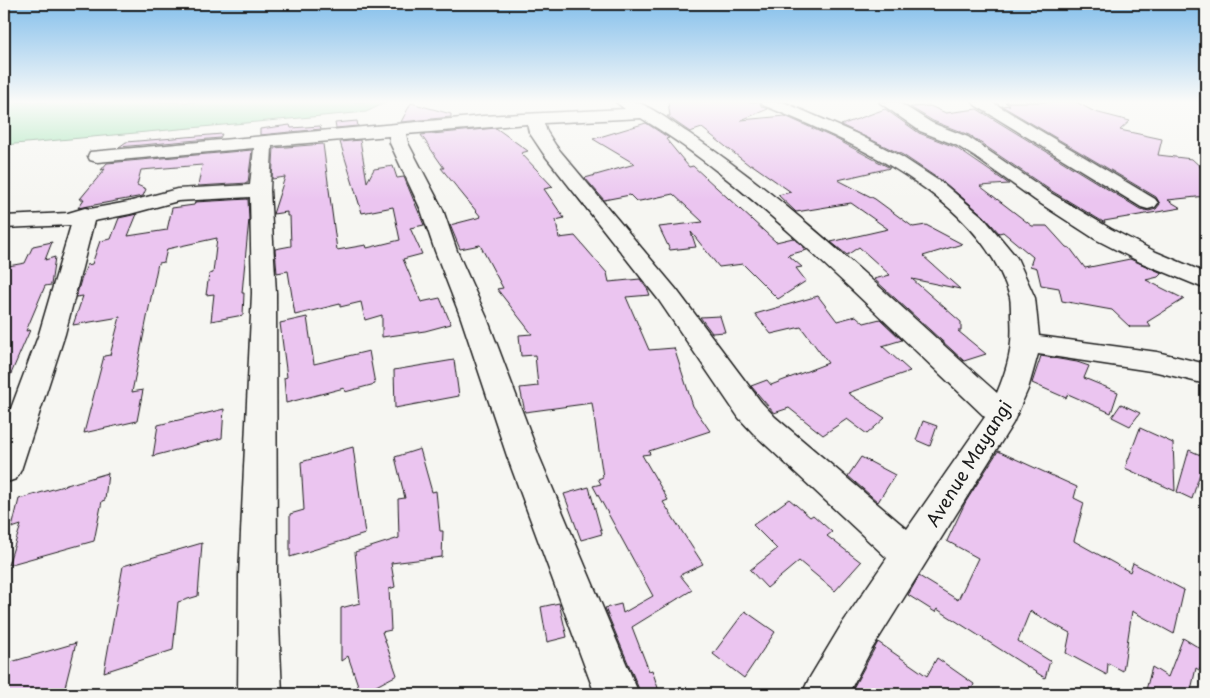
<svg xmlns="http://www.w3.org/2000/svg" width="1210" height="698" font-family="'Playpen Sans',sans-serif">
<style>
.green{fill:#9be2b0;stroke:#5c7f66}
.building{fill:#ebc5f0;stroke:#1c1c1c}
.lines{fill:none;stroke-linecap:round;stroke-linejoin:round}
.minor-casing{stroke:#1c1c1c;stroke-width:3}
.minor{fill:#f6f6f2;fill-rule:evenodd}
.labels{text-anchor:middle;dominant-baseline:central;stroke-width:4;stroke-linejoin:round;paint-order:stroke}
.street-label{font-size:18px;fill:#1c1c1c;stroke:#f6f6f2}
</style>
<rect width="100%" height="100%" fill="#f6f6f2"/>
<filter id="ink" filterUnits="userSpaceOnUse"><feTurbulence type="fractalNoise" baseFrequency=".02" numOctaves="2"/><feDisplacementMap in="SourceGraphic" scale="10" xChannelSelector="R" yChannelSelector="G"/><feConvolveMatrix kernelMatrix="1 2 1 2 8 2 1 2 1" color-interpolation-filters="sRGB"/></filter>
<g filter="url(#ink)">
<polygon class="green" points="4,102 387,102 366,112 4,145"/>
<g class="building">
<polygon points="668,102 759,102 762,107 768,109 741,120 785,116 834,138 890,168 838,180 875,199 913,227 926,225 962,244 923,256 960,289 912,279 961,322 961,331 958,331 986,354 964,361 874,279 890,275 859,247 847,255 831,242 888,229 851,203 796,212 778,195 791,192 751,164 749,165 702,128 690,132 667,116 670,116"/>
<polygon points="1005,102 1076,102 1095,112 1130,121 1120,130 1162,139 1158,155 1192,159 1206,172 1206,196 1168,200 1181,208 1104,221 1105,223 1050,190 969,135 933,121 910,107 930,106 946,113 977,109 1140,209 1149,211 1156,209 1160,204 1156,197 1002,106 1010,105"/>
<polygon points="411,103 451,114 451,117 401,122"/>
<polygon points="885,109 919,133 955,147 1009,184 980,186 1032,226 1047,226 1066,247 1070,248 1085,268 1130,259 1162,273 1158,277 1146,280 1184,299 1147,322 1151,327 1130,327 1112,310 1062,301 1059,288 1041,285 1037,268 1030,266 1033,257 1003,232 999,233 984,216 946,184 903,155 841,125"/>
<polygon points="357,121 358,126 336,128 335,123"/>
<polygon points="646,123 669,138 666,139 689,167 693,166 776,242 793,238 807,250 788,255 802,267 796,268 806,281 778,299 743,264 719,267 691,232 696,247 670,250 659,227 703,222 673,194 640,201 636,201 630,195 604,200 585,178 635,164 593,139"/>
<polygon points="290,125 291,128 320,126 321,129 260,135 260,129"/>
<polygon points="496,128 528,151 521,153 553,187 544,189 564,218 556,220 559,238 575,236 607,273 609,282 640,279 648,290 650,295 626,297 649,350 674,348 693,406 710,431 649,451 650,454 642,455 668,500 663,502 703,564 680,575 692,590 632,627 649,671 652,670 660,694 641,694 605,608 621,604 623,613 653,596 593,486 601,484 598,479 603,477 592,403 525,412 520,388 538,386 535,355 521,356 519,335 532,334 497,289 503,288 480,245 460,249 450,225 481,217 441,168 444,168 421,135"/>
<polygon points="222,134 220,138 119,147 126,142"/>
<polygon points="360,140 367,182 374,169 393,166 397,178 404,177 424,225 410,228 422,254 403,259 421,302 440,298 451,324 425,331 382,337 382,315 365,320 361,302 340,307 340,304 295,315 288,271 277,273 275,249 291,246 290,216 287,216 287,212 273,214 285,177 272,179 274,148 323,144 337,250 366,245 367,248 400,240 393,207 362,213 340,142"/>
<polygon points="252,150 248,183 198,186 202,165 141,170 137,185 146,189 143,196 78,208 84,199 80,199 105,169 101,170 107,163"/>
<polygon points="248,199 249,219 242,293 244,293 243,315 211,321 214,294 206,295 209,274 213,273 217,238 167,249 164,262 158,263 132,392 143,390 137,421 84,433 104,356 110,355 120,317 73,325 83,296 76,297 81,280 87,265 92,264 100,241 111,239 119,218 137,214 128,236 167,230 172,208 194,205 195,202"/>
<polygon points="52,242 45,260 55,257 51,285 45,286 26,331 30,330 4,390 4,273 8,266 25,263 33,246"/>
<polygon points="818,296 837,321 856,316 864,323 880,319 902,340 882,346 910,371 848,393 885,418 867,434 847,419 823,435 789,408 774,413 751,386 767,380 771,385 828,363 801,327 771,334 755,314"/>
<polygon points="720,316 725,332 712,333 700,317"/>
<polygon points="307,317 314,364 369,351 375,384 345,392 344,388 286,403 284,378 287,377 280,323"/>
<polygon points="1041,356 1077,362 1089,366 1084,378 1118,392 1111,413 1068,394 1066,398 1032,383"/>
<polygon points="454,360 459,396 395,408 394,370"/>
<polygon points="1121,404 1140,413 1130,426 1112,417"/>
<polygon points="224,409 222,438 153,456 158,425"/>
<polygon points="923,421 937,426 930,446 916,440"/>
<polygon points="1140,428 1173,443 1175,491 1125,468"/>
<polygon points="353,447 365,534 290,557 290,514 304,510 301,462"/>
<polygon points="420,449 432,492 436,491 440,531 443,531 442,557 391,563 395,587 389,589 391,630 382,632 397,675 361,694 348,656 341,661 341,608 360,603 355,552 399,538 398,499 405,498 395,457"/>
<polygon points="1189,450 1205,457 1192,499 1177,492"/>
<polygon points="998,451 1077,487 1074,498 1084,503 1074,541 1130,572 1133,563 1184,590 1174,634 1132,611 1123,671 1108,663 1107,675 1066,653 1070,633 1030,611 1018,641 1050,661 1045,678 937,609 935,612 908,595 919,576 958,600 978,558 947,541 965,503"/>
<polygon points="861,457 895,475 878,502 848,476"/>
<polygon points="108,473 105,500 102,501 94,541 8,565 21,525 12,528 19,499"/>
<polygon points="589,487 602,534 581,540 564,494"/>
<polygon points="789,499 810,517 813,515 832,532 827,536 861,562 835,591 799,561 767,588 750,570 777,549 753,525"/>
<polygon points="202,543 198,596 178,602 173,650 104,672 123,566"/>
<polygon points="559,603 567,637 547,642 541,607"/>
<polygon points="745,611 775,632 744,678 713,654"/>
<polygon points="1183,638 1206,652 1199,670 1196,668 1191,690 1197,694 1145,694 1152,667 1168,677"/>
<polygon points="878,642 927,676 937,658 974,684 970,694 858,694 852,690"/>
<polygon points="76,643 64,691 53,694 4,694 4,664"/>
</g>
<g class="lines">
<g class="minor-casing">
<g id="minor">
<path d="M616,102C622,102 629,101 635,102C648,104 677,126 690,134C800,208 897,305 997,393C1009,364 1013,347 1011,316C1011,310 1011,303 1010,297C981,197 852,142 763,105L761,102H783L857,134L902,157L945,185L983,217L1017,258L1035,298L1039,336L1157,352L1206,364V384L1157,372L1038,354L1028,389L1013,423L870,652L848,694H802L809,679L842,624L887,558L753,433L739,418L658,299L543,153L529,132L527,124L406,134L408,143L443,210L457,251L487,318L539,456L639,694H595L507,456L461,318L435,251L421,210L390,143L389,136L272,146L270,190L276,293L277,576L282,694H238L239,576L252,293L250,197L178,201L130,214L94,221L65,334L21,470L16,479L4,483V427L39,334L71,225L4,228V216L68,213L85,208L90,209L128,202L177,189L250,185L254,148L97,162L90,160L88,156L90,152L483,116L625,109ZM641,118C702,155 756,202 808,249C868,304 926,361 985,417L907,529L775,417L761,402L676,289L556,146L547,132L544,123Z"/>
<polygon points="879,102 898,102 932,123 968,137 1049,192 1111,229 1156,252 1206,273 1206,289 1140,262 1095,239 1035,200 975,157 956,145 920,131"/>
<polygon points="973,102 992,102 1155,199 1158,203 1155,207 1148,209 1141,207 975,105"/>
</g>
</g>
<use href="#minor" class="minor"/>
</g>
</g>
<linearGradient id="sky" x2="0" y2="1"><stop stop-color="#84bfeb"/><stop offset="0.51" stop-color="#fbfbf9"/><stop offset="1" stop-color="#fbfbf9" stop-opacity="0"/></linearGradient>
<rect width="1210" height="200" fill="url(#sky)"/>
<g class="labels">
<g class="street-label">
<text transform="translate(968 463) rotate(-58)">Avenue Mayangi</text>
</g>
</g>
<rect width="1210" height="698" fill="none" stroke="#f6f6f2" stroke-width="20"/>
<rect x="10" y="10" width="1190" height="678" fill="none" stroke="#1c1c1c" stroke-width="2" filter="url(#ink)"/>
</svg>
